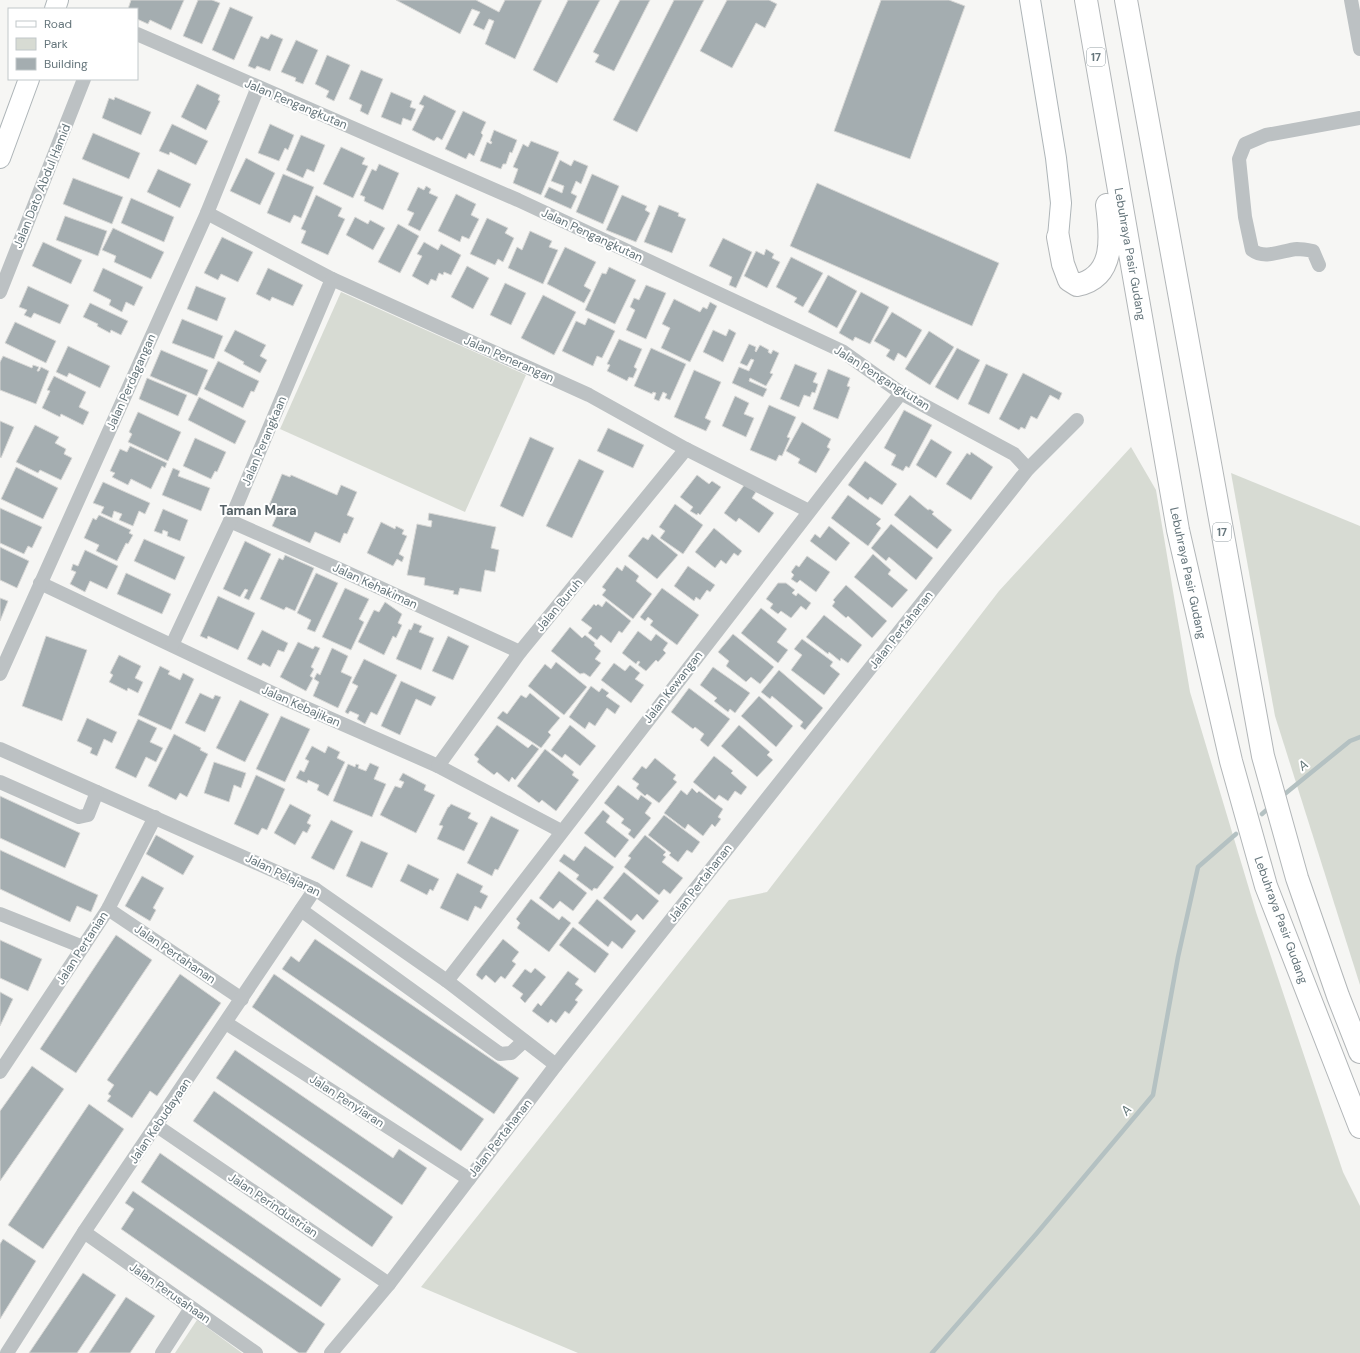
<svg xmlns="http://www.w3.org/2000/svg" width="1360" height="1353" font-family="'DM Sans',sans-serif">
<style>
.green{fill:#d7dbd3}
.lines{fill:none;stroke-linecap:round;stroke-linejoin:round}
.stream{stroke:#b4c1c2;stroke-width:4.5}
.building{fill:#a4adb0;stroke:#d8d8d6}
.secondary-casing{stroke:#aeb5b8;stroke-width:22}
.highway-casing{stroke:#b2b6b8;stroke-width:24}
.street{stroke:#bcc1c3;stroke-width:14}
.secondary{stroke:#fff;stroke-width:20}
.highway{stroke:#fff;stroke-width:22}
.labels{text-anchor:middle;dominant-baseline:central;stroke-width:4;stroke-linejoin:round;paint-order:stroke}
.shield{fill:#fff;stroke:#939ea3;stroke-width:1}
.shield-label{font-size:11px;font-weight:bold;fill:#65757b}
.street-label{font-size:12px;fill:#65757b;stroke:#fff}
.neighbourhood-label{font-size:13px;font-weight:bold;fill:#566267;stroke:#fff}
.water-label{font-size:13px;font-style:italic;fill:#607476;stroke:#fff}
</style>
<rect width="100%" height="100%" fill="#f6f6f4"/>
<g class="green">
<polygon points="341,292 526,375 465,512 280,429"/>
<polygon points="1131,447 1156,490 1190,692 1256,912 1343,1172 1360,1206 1360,1353 578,1353 421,1287 729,900 767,892 999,591"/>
<polygon points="1231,473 1360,526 1360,985 1275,716"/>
<polygon points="197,1320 242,1353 175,1353"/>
</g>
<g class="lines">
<g class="stream">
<polyline points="1281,797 1350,741 1360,737"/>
<polyline points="1262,814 1271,806"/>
<polyline points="932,1353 1037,1233 1153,1095 1178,957 1198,867 1236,834"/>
</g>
</g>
<g class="building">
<polygon points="131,0 184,0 171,30 150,20 148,24 137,19 137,9 128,9"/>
<polygon points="198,0 212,0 220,3 202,44 183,36"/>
<polygon points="396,0 476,0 499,12 505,0 542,0 515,59 485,44 494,21 489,19 484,30 473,25 480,12 472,9 460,34"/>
<polygon points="568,0 600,0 557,83 533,70"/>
<polygon points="620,0 650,0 614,71 595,62 599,55 593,52"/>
<polygon points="674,0 704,0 637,132 613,120"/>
<polygon points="727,0 769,0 777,4 765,28 756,23 732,68 700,51"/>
<polygon points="881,0 949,0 965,6 910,159 834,131"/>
<polygon points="230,7 253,17 234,60 212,50"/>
<polygon points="271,34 283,39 270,71 257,66 255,69 248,66 261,36 268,39"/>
<polygon points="296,40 318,50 303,84 295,81 296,78 281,72"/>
<polygon points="327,55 350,65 334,101 326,97 329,91 315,84"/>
<polygon points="361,70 383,79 368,115 360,111 362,105 349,99"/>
<polygon points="197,84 220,95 218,100 220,101 206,130 181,117"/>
<polygon points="391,92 412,101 410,107 416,109 411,121 403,118 401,125 381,117"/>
<polygon points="424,95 456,111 442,140 437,137 434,141 412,130 424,106 419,104"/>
<polygon points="115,97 151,112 141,135 102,118 109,98 114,100"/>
<polygon points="463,111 486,122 481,133 483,135 474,156 469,153 466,159 445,149"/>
<polygon points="172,124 208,141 196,165 170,152 169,155 159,151"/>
<polygon points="270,124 294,135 288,150 285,148 279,161 258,153"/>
<polygon points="494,130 517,140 512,153 510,152 506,164 503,164 501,169 480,161 487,142 491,144 492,142 490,141"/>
<polygon points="93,133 140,153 129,179 82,159"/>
<polygon points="301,135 325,145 314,172 307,169 303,178 286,170"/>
<polygon points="531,141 559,152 541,195 513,183 518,169 513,167 523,144 528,147"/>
<polygon points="341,147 365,158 362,164 368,166 353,198 323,184"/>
<polygon points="246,158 275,173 260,205 230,191"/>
<polygon points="560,160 571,166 574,160 588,166 581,184 576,181 571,193 577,196 571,209 544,197 549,187 562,193 564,186 551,181"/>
<polygon points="379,164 399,173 383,210 364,201 365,197 360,195 372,169 376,171"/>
<polygon points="158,169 191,184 180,208 147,192"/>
<polygon points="283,174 314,187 301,218 294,215 290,223 267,213"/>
<polygon points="592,174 619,186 603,224 576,212"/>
<polygon points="73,178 123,197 112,224 63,204"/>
<polygon points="817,183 999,263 972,326 790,246"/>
<polygon points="426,186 431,189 429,193 438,197 420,231 408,225 414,213 407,210 418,187 424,190"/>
<polygon points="456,194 476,204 471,215 479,219 469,239 462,236 460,242 438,231"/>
<polygon points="316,195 342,208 338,216 345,219 328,255 301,243 306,231 301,229"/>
<polygon points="622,195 647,206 645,210 650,213 636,242 606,230"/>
<polygon points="131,198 174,217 164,242 121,223"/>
<polygon points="659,205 679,213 678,216 686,219 672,253 644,242"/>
<polygon points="65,216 107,231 98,256 56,240"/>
<polygon points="355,217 368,224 370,220 385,228 373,250 346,235"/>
<polygon points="487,218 508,228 505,233 514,238 503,262 498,259 495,265 470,254"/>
<polygon points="398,224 419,236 400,273 378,262"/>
<polygon points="113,228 164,252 151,279 114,262 116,256 102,250"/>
<polygon points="530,231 552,241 549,247 558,250 543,284 508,268 517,247 522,250"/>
<polygon points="222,237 253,252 238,282 221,274 218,280 204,273"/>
<polygon points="723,238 752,252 736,288 729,285 732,277 709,266"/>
<polygon points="43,242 82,260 71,284 32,266"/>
<polygon points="424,242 438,250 441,244 461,255 451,275 444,272 443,275 439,273 436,281 431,279 428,285 412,276 422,256 417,254"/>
<polygon points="565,247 596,262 584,286 591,290 584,303 547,284"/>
<polygon points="766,249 774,254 772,258 780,262 767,288 744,276 756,251 764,255"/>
<polygon points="791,257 823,273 803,307 794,302 797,298 776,287"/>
<polygon points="467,266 489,278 473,309 451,297"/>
<polygon points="609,267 636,280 615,324 585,310 602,273 606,274"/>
<polygon points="103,268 143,287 134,306 126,302 122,312 109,305 111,300 93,291"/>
<polygon points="268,268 303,285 293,306 272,297 270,301 256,294"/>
<polygon points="828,275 857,291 837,328 808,312"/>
<polygon points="505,283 526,293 511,325 490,315"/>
<polygon points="646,285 666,293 646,339 626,330 635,310 630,307 634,298 639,300"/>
<polygon points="28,286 69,305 60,324 34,313 31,318 24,315 27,310 19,307"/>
<polygon points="196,286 226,298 217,321 187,309"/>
<polygon points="861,292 889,307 870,344 855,337 853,341 839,333"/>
<polygon points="543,295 576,312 554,355 521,338"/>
<polygon points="674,299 700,312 703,307 707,309 710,302 717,306 690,362 661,348 670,328 662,324"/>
<polygon points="90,303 128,321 121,335 111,330 110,333 97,326 98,324 83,317"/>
<polygon points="892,312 922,330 906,358 898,353 894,361 886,356 890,350 874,341"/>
<polygon points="588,318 615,331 602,358 597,356 593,366 562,351 576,321 585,325"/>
<polygon points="182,319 223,336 214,359 172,343"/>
<polygon points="15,322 56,341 46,363 5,343"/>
<polygon points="729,329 736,333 723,362 703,352 713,330 726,336"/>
<polygon points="235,330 266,345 260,356 267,360 260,373 243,364 244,362 224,351"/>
<polygon points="929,331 954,347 930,385 905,369"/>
<polygon points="619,339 642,349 634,367 637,369 633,378 629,377 627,381 607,371 610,365 607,364"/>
<polygon points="749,344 756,347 755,351 756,352 760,345 769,350 768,352 771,354 773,350 779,353 770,373 773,374 766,386 750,378 749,381 767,389 763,397 732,383 739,367 749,371 754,360 751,359 747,366 740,363"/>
<polygon points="68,346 110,366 100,388 69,373 67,377 56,372"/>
<polygon points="651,348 686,364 670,400 665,398 667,394 663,392 659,401 654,399 656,393 653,392 652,394 634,386"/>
<polygon points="957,348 980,360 958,400 935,387"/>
<polygon points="161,350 208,370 197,396 150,376"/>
<polygon points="3,356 32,368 33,365 39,367 37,371 39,371 41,367 49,371 36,404 0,390 0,362"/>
<polygon points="218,361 259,381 254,392 251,391 243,408 204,389"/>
<polygon points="795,364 817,373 813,382 818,384 815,393 812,392 810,397 804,395 799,407 780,399"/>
<polygon points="986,364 1008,374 989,414 968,404"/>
<polygon points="828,369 850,378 847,386 850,387 838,419 813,409"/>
<polygon points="694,370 721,382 705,418 711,421 706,431 674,417"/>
<polygon points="1023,373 1062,393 1059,400 1050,395 1037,419 1031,416 1025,429 1021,427 1019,430 999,419"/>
<polygon points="54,376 86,392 79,407 89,412 83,425 61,414 60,417 42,408 50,391 47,390"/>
<polygon points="147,378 187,395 178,416 139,399"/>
<polygon points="735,396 749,403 744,414 754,418 746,437 722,426"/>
<polygon points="199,397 246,421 235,444 188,420"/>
<polygon points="769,405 796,417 787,437 790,438 782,456 779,455 776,461 750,450"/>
<polygon points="904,410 932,425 909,468 906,466 903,471 891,465 896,455 884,448"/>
<polygon points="138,412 181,432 168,461 128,442 132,434 129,432"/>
<polygon points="0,421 14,427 1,458 0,457"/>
<polygon points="802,422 831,439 827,447 830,449 816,473 798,463 800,459 786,451"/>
<polygon points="35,425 59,437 55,443 66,449 64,454 72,458 61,480 40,470 38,473 16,462"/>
<polygon points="608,428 644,445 633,468 597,451"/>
<polygon points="530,437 554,448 523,517 500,506"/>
<polygon points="195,438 226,452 217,472 215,471 211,479 183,466"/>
<polygon points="931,439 952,452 936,478 916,465"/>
<polygon points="130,446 167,463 165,468 162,466 151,489 131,479 128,485 112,477 115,473 110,471 120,449 127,452"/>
<polygon points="971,452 993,467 971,500 946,484 967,453 970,455"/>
<polygon points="579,459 604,471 572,538 546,526"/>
<polygon points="865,461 897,484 882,505 870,497 868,500 848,485"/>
<polygon points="16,467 58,488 43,519 1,499"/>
<polygon points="173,468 180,471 178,476 210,488 201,511 162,495"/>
<polygon points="282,474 290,477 291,475 337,495 341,485 357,492 347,515 354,518 347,534 344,533 340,543 315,532 310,543 272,526 278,513 268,508"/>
<polygon points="697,475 709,484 712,481 721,487 700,515 698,513 697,515 690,511 693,507 680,497"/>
<polygon points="103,482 150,503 145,514 139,511 133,526 119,520 122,514 114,511 112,518 101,513 104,507 93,503"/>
<polygon points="745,484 756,492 752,498 774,513 759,533 739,518 736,522 724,513"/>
<polygon points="848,495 881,519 876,524 881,528 868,546 831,518"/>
<polygon points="910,495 928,510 930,509 934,512 932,514 952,530 937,549 894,515"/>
<polygon points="675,504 703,525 683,554 660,538 665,531 659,527"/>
<polygon points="0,508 42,527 32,548 28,546 24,554 0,543"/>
<polygon points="163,509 188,520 180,541 167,536 168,532 163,530 162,534 154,531"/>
<polygon points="429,513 496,527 491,548 499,550 495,572 485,570 481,592 460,588 458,595 453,594 454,591 424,585 425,578 407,575 417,524 431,527 432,521 428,520"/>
<polygon points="99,515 131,530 129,533 133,535 128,544 126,543 117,561 96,551 99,545 84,538 93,518 96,520"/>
<polygon points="381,522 395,529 396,526 404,530 402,534 407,536 399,554 404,557 402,562 397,559 393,566 367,553"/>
<polygon points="891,524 933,558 916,580 889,557 886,561 871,548"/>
<polygon points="829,526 850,543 836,561 810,541 815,534 820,538"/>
<polygon points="714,528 742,551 738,556 734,553 726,564 721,560 715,568 695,552"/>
<polygon points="652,534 678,555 657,579 628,556 643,537 648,540"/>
<polygon points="144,539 185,557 175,580 134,561"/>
<polygon points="245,541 271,554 249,600 244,598 248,590 245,589 240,597 223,589"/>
<polygon points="0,547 29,561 17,588 0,580"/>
<polygon points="85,550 118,566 107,589 90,581 85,592 70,584 76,572 71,570 73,564 78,566"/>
<polygon points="873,554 891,570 888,574 908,590 892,608 854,577"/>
<polygon points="285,555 314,568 295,611 286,607 284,610 260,599 279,558 283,560"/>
<polygon points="807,556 830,572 816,592 800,580 797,583 791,579 794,575 791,572 796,565 799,567"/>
<polygon points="625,565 639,576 636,581 652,594 633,619 602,595 606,590 602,587 617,567 622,571"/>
<polygon points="688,566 715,585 710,592 707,590 700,600 696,597 694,601 674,586"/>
<polygon points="126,573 171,594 162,614 117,594"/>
<polygon points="316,573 338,583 315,632 307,629 311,620 297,613"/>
<polygon points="778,583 786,583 795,590 792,593 796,596 798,593 811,603 806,610 801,606 791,618 781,611 778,614 770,608 773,604 766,599"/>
<polygon points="846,585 887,621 872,638 848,616 846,618 832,606 835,602 833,600"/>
<polygon points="345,588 369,599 359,619 364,622 351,650 322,637"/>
<polygon points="662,588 699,615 677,645 650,625 653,621 648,617 645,621 640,617"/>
<polygon points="218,596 255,613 238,650 208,636 207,639 200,636"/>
<polygon points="0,598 8,601 0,621"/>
<polygon points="606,601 631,621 622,633 619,631 611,643 601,635 597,640 588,633 592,628 581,620 594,604 596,606 598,604 602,607"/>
<polygon points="385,602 402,614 398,623 402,625 396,638 393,636 384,655 358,642 374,610 379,612"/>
<polygon points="761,608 787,629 777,642 788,650 778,663 741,633"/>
<polygon points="824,615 862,645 848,663 841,658 840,661 829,652 828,654 806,637"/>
<polygon points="414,623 422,626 419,632 434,638 421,670 396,659 409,629 411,630"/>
<polygon points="570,627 582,638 585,635 595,643 594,645 601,651 595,659 601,663 590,677 584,673 580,674 551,651"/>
<polygon points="262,630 288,643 284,652 278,650 270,667 263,663 261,666 247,659"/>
<polygon points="638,631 651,641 656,634 668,643 663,650 666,653 658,662 656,660 646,671 638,665 640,662 638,661 636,664 622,653"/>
<polygon points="733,634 774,667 760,684 751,677 746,682 726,666 729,661 718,652"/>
<polygon points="46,636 87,650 62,721 22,706"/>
<polygon points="448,636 469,646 453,680 432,671"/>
<polygon points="802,639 833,662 830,666 840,674 824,695 791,670 802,655 794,649"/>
<polygon points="298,642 313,649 315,646 320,648 311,667 314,669 310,676 313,678 306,691 280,677"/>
<polygon points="332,648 348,656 341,672 352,677 338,708 313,696 319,682 314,679 317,673 320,675"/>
<polygon points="119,655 141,666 135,678 143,682 138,693 128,688 127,691 109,682 113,675 110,673"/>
<polygon points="364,659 397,675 377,715 371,712 365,724 357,719 359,715 350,711 348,714 345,712 358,686 352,683"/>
<polygon points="556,662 587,687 564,715 528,686 545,664 551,669"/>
<polygon points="614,663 625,671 630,665 640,673 635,679 644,685 631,703 601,680"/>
<polygon points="160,666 170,671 168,674 180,680 183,673 194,679 171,730 138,715"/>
<polygon points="713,667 750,693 735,713 730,709 728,712 714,701 717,698 700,685"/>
<polygon points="779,670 823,708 805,730 800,726 803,722 772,696 770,699 761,692"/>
<polygon points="401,681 436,697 431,706 416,699 400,735 381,726"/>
<polygon points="591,686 599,692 602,688 609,693 606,696 620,706 615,714 607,708 595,726 589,722 585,729 569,717"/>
<polygon points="689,688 730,719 708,747 700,740 704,734 695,727 693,729 671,712"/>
<polygon points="200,693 213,699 215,695 221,697 205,732 185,723"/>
<polygon points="530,693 560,718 548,732 551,735 541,748 497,718 503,711 507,714 521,695 526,698"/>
<polygon points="759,696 793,726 776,747 741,716"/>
<polygon points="240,700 269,714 245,762 216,748"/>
<polygon points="281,716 310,729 285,782 256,769"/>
<polygon points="87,718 117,732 112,743 104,739 97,756 90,753 92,748 77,741"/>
<polygon points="138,719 157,728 150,742 163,748 156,762 146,757 136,778 115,768"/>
<polygon points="497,725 528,748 532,744 539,749 515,780 512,777 509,782 497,772 494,775 477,762 479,759 474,755"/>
<polygon points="570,725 596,746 580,766 565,754 562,758 551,750"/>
<polygon points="739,725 770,752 767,755 773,760 757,777 721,746"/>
<polygon points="174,734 201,748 200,750 208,754 187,797 180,793 176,800 148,786"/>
<polygon points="312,746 325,753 328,746 340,752 337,758 345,762 328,796 317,790 319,785 308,780 307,783 296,778 300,770 304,772 309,761 305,759"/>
<polygon points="545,749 574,772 572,775 579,780 556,811 542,800 539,803 517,786"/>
<polygon points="714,756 733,771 731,773 747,787 741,795 735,791 728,801 719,795 715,800 693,782"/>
<polygon points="655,758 676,775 673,779 677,782 659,803 647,794 645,796 636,788 639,784 632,779 642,766 646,769"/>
<polygon points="214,762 246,773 241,788 234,785 229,802 204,793"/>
<polygon points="370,763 379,767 374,779 386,784 372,817 333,801 348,764 355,767 356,764 359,765 358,768 366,771"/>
<polygon points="403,773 426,785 424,790 435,795 416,833 380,815 395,786 401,788 404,782 399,780"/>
<polygon points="256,775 285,789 267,830 262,828 258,835 234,824"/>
<polygon points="618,785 638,800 641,795 652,803 645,813 651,818 634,839 628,834 631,830 621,823 624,819 604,803"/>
<polygon points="692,788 697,793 699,791 723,809 718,817 721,819 715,827 712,824 703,836 688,824 685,829 664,813 681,790 687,795"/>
<polygon points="0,796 80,833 65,868 0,838"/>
<polygon points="290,804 311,815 307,823 311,825 307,833 303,831 295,845 274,833"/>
<polygon points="451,804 471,813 468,818 478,823 464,851 437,839 443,826 439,825 448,807 449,807"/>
<polygon points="603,810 610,816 606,822 629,840 615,858 584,833"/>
<polygon points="664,815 700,842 692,853 687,850 678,862 669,855 671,853 648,835"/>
<polygon points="491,816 519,830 498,870 495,869 492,876 467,863"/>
<polygon points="331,820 353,831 334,870 311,858"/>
<polygon points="156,835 194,856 183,875 146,854"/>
<polygon points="645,835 666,852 663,855 666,857 662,862 683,878 670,894 664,889 659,895 624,867 631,858 628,856"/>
<polygon points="361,841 388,853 372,888 346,876"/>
<polygon points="585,846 614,867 597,889 594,888 592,891 576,879 579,875 559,861 564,854 574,861"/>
<polygon points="0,850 98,895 91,912 77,906 70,922 0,889"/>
<polygon points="408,864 439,879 433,891 430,889 427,895 400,881"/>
<polygon points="559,871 587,893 573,911 560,901 553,909 539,898"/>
<polygon points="624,872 659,901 643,920 637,914 631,921 603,898"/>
<polygon points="457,873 483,886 480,892 488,896 481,909 475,906 468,921 440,908"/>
<polygon points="142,876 164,888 153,908 156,910 150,921 125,906"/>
<polygon points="531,899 559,920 562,916 571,923 549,952 517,928 520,923 516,919"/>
<polygon points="597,899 636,931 622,949 612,941 608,947 578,923"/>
<polygon points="573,927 609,954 595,973 559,945"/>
<polygon points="116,935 152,960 76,1073 40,1049"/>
<polygon points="315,939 519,1078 494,1114 282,969 291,956 299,962"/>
<polygon points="503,939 519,952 512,961 516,964 505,979 501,976 495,983 486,975 482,980 476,975 478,971"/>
<polygon points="0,940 42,959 28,991 0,978"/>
<polygon points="535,968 546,977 525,1003 520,998 523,994 512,986 525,969 531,973"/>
<polygon points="568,971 579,979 575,984 583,990 575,1000 578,1002 569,1014 565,1011 556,1023 551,1019 548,1023 532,1011 538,1003 541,1006"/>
<polygon points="180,974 221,1003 157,1096 150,1091 132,1118 107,1101 111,1096 108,1094 114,1085 107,1080"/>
<polygon points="274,974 484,1119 461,1151 252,1007"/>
<polygon points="0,992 13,999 0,1026"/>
<polygon points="235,1050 393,1158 399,1149 427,1168 402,1205 216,1078"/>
<polygon points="32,1066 64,1089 0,1181 0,1111"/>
<polygon points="214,1091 393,1217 372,1247 193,1121"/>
<polygon points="89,1104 124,1129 43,1249 8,1225"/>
<polygon points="160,1153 341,1279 321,1307 141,1182"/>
<polygon points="133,1191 325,1324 306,1353 299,1353 121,1229 134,1209 125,1203"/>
<polygon points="3,1239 36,1261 0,1319 0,1244"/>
<polygon points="83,1273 116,1295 77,1353 29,1353"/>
<polygon points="126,1297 155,1316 130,1353 89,1353"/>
</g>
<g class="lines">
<g class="secondary-casing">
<g id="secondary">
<polyline points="1030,0 1056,158 1061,203 1058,237"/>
<polyline points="55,9 58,0"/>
<polyline points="0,158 29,79"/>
</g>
</g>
<g class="highway-casing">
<g id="highway">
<polyline points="1086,0 1178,530 1231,761 1266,886 1360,1127"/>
<polyline points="1126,0 1263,756 1297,878 1338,996 1360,1052"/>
<path d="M1058,237L1063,264L1069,280L1077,285C1116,277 1111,235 1107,205"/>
</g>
</g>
<g class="street">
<polyline points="1351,0 1360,49"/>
<polyline points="137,34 518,200 842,351 901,393 1014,454 1028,469"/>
<polyline points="207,213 332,279 589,395 686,449 809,511"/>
<path d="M1319,265L1313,251C1308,250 1302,249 1297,249C1283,250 1265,260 1252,250L1245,217L1239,159L1245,144L1266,135L1360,118"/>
<polyline points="0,292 84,79"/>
<polyline points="230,521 341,570 520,652"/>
<polyline points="40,583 281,697 438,766 561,831"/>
<polyline points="172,645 230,521 332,279"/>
<polyline points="0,674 207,213 258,87"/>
<polyline points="0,749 315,889 447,981 556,1065"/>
<polyline points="438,766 520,652 686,449"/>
<polyline points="0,782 79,817 88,815 97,792"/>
<polyline points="108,909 242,999"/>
<polyline points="301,910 500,1054 511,1053 524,1041"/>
<polyline points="0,914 83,947"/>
<polyline points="447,981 901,393"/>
<polyline points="226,1023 469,1179"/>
<polyline points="0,1072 108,909 155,817"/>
<polyline points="157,1126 389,1284"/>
<polyline points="84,1232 256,1353"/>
<polyline points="7,1353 84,1232 315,889"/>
<polyline points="162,1353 191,1308"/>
<polyline points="331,1353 389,1284 556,1065 1028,469 1077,420"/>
</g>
<use href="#secondary" class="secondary"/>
<use href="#highway" class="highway"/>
</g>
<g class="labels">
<g class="shield">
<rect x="1087" y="48" width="18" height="18" rx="3"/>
<rect x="1213" y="523" width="18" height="18" rx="3"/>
</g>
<g class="shield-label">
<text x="1096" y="57">17</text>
<text x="1222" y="532">17</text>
</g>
<g class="street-label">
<text transform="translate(296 104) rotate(23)">Jalan Pengangkutan</text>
<text transform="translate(42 186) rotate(-68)">Jalan Dato Abdul Hamid</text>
<text transform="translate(592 235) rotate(25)">Jalan Pengangkutan</text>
<text transform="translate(1130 254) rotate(80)">Lebuhraya Pasir Gudang</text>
<text transform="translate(509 359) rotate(24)">Jalan Penerangan</text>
<text transform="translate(882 378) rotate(32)">Jalan Pengangkutan</text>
<text transform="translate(131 382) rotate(-66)">Jalan Perdagangan</text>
<text transform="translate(264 441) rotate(-67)">Jalan Perangkaan</text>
<text transform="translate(1188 573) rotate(78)">Lebuhraya Pasir Gudang</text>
<text transform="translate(375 586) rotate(25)">Jalan Kehakiman</text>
<text transform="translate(559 605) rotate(-50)">Jalan Buruh</text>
<text transform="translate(901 630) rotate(-52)">Jalan Pertahanan</text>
<text transform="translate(673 687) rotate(-52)">Jalan Kewangan</text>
<text transform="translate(301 706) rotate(24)">Jalan Kebajikan</text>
<text transform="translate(283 875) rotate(26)">Jalan Pelajaran</text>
<text transform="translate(700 883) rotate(-52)">Jalan Pertahanan</text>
<text transform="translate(1281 920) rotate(70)">Lebuhraya Pasir Gudang</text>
<text transform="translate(82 948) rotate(-57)">Jalan Pertanian</text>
<text transform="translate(175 954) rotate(34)">Jalan Pertahanan</text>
<text transform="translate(347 1101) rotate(33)">Jalan Penyiaran</text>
<text transform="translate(160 1121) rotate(-56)">Jalan Kebudayaan</text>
<text transform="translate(500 1138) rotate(-52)">Jalan Pertahanan</text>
<text transform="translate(273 1205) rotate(34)">Jalan Perindustrian</text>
<text transform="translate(170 1293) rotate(35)">Jalan Perusahaan</text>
</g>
<g class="neighbourhood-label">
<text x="258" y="510">Taman Mara</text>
</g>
<g class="water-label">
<text transform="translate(1303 765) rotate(-39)">A</text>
<text transform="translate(1126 1110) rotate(-50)">A</text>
</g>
</g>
<rect x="8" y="8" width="130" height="72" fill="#ffffff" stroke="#c1c8ca"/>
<rect x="16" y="21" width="20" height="6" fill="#ffffff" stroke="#c1c8ca"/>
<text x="44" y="28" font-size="12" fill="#65757b">Road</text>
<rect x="16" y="38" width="20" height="12" fill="#d7dbd3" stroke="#c1c8ca"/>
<text x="44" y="48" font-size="12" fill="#65757b">Park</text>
<rect x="16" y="58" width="20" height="12" fill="#a4adb0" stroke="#c1c8ca"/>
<text x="44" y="68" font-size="12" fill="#65757b">Building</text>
</svg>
